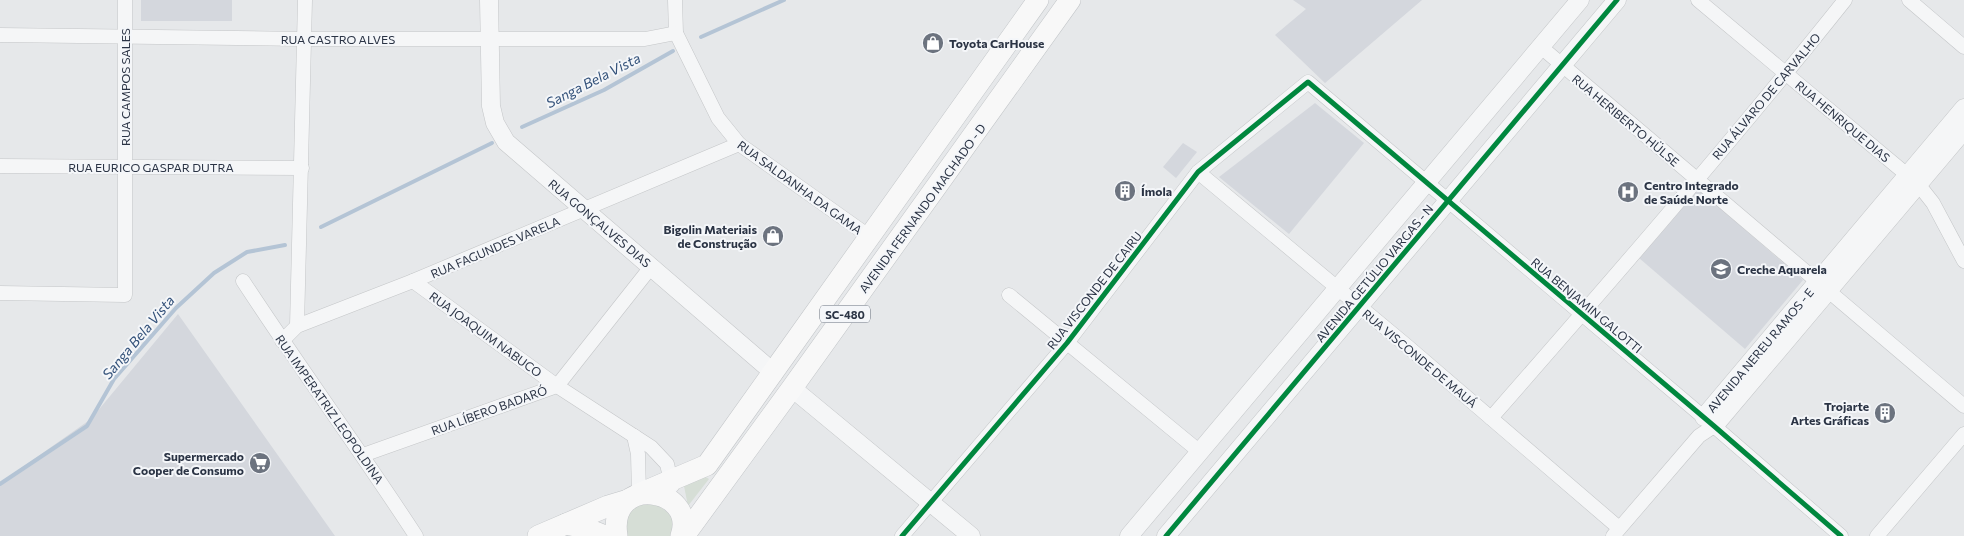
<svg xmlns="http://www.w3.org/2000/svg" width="1964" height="536" font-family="Commissioner,sans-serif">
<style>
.built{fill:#d4d7dd}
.green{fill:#d6ded6}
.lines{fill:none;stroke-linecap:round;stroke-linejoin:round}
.stream{stroke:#b4c4d5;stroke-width:4}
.minor-casing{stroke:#c4c6c8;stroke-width:15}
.tertiary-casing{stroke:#c4c6c8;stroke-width:19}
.primary-casing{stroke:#c2c5c8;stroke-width:22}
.minor{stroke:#f5f6f7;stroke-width:14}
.tertiary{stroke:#f5f6f7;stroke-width:18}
.primary{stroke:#f8f8f8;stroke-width:21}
.cycleway-casing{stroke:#f4f6f9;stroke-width:8}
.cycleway{stroke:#00873e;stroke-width:5}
.labels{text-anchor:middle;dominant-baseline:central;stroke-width:4;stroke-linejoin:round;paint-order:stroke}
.shield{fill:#f4f6f9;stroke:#676e7b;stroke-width:1}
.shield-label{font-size:11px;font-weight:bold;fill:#2b3445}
.street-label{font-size:12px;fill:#2b3445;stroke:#f4f6f9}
.poi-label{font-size:12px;font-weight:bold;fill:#2b3445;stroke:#f4f6f9;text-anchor:start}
.water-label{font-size:14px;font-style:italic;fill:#34527a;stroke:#f4f6f9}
</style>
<rect width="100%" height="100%" fill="#e6e8ea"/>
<g class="built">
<rect x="141" y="0" width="91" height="21"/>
<polygon points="1293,0 1422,0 1325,83 1275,35 1306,9"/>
<polygon points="1315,103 1364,143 1289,234 1219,177"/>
<polygon points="1183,143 1197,152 1176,178 1163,167"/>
<polygon points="1698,189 1803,280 1745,349 1639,258"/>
<polygon points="178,314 335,536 0,536 0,483 91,419"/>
</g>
<g class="green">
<polygon points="704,476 709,479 688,506 684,486"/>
<path d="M651,500L674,517L675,536H624C626,509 625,509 651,500Z"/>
</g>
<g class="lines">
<g class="stream">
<polyline points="701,37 784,0"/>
<polyline points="522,127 604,90 673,51"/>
<polyline points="321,227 492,143"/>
<polyline points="0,484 87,426 114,379 176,308 214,273 247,252 285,245"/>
</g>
<g class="minor-casing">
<g id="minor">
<polyline points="675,0 676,33 718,118 739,144 870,237"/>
<polyline points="1698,0 1918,184 1933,203 1964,261"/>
<polyline points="1909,0 1964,47"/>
<polyline points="0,35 304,39 645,39 676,33"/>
<polyline points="1541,47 1964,406"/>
<polyline points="0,166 302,168"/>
<polyline points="1198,172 1407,346 1619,528"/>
<path d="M243,281C299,367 360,450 416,536"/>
<polyline points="413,281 557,386 651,447 667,464 672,486"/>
<polyline points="0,293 125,295 125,0"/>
<polyline points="1009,295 1200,452"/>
<polyline points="297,326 305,0"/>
<polyline points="282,341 297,326 413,281 739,144"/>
<path d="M1491,418C1611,281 1731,143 1845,0"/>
<polyline points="634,436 638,454 639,494"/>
<polyline points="363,455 557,386 651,267"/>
<polyline points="902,536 1067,343 1198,172 1308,82 1714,426 1841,536"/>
<polyline points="1613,536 1699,436 1714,426"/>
<polyline points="1877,536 1964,434"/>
</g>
</g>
<g class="tertiary-casing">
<g id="tertiary">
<polyline points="489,0 491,106 495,123 506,142 774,373"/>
<polyline points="792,388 971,536"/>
<polyline points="1704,417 1964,108"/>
<polyline points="1714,426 1964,130"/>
<polyline points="1129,536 1580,0"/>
<polyline points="1166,536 1617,0"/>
</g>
</g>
<g class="primary-casing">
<g id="primary">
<polyline points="639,494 707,465 1038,0"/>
<polyline points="566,524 585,528 605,536"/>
<polyline points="538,536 608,506 628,500"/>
<path d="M617,536C607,473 698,487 681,536"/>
<polyline points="684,536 792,388 1070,0"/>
</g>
</g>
<use href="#minor" class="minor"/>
<use href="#tertiary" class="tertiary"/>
<use href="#primary" class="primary"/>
<g class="cycleway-casing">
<g id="cycleway">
<polyline points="902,536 1067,343 1198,172 1308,82 1714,426 1841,536"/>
<polyline points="1166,536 1617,0"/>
</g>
</g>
<use href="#cycleway" class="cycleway"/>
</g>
<defs>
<g id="shop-disc" transform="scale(1.125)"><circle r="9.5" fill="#6c737f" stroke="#f4f6f9"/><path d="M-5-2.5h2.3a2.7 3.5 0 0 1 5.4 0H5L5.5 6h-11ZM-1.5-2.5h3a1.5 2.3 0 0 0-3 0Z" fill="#fff"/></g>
<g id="building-disc" transform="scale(1.125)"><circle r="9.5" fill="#6c737f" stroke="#f4f6f9"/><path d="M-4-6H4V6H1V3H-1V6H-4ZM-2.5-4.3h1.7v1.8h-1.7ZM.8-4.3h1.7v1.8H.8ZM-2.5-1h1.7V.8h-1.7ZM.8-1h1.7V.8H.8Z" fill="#fff"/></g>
<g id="hospital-disc" transform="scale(1.125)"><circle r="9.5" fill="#6c737f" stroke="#f4f6f9"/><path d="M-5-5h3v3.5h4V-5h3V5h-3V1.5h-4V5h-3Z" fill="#fff"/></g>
<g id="school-disc" transform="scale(1.125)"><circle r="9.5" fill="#6c737f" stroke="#f4f6f9"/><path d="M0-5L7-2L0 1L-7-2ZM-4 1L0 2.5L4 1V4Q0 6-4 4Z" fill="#fff"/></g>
<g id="supermarket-disc" transform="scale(1.125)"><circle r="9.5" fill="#6c737f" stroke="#f4f6f9"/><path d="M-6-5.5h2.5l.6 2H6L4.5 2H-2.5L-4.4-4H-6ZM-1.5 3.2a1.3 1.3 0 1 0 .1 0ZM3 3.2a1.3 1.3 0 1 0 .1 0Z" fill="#fff"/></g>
</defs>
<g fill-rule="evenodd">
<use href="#shop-disc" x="933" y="43"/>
<use href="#building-disc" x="1125" y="191"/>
<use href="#hospital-disc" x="1628" y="192"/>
<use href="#shop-disc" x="773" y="236"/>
<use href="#school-disc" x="1721" y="269"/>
<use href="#building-disc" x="1885" y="413"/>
<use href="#supermarket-disc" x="260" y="463"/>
</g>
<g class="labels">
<rect class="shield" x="820" y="305.5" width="50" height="17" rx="4"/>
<g class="shield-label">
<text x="845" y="314">SC-480</text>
</g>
<g class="street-label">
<text x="338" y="39">RUA CASTRO ALVES</text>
<text transform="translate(125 87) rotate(-90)">RUA CAMPOS SALES</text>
<text transform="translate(1766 96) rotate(-50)">RUA ÁLVARO DE CARVALHO</text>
<text transform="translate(1626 120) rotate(40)">RUA HERIBERTO HÜLSE</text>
<text transform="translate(1843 121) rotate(40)">RUA HENRIQUE DIAS</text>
<text x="151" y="167">RUA EURICO GASPAR DUTRA</text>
<text transform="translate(800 187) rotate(36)">RUA SALDANHA DA GAMA</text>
<text transform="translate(922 208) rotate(-54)">AVENIDA FERNANDO MACHADO - D</text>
<text transform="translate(600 223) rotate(40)">RUA GONÇALVES DIAS</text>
<text transform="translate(495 247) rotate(-23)">RUA FAGUNDES VARELA</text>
<text transform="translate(1374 273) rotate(-50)">AVENIDA GETÚLIO VARGAS - N</text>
<text transform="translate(1094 290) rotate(-52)">RUA VISCONDE DE CAIRU</text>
<text transform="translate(1587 305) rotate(40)">RUA BENJAMIN GALOTTI</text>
<text transform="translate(486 334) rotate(36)">RUA JOAQUIM NABUCO</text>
<text transform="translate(1760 350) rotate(-50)">AVENIDA NEREU RAMOS - E</text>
<text transform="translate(1420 358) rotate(40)">RUA VISCONDE DE MAUÁ</text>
<text transform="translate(330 409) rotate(55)">RUA IMPERATRIZ LEOPOLDINA</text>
<text transform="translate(489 410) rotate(-20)">RUA LÍBERO BADARÓ</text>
</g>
<g class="poi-label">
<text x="949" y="43">Toyota CarHouse</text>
<text x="1644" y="185">Centro Integrado<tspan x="1644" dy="14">de Saúde Norte</tspan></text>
<text x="1141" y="191">Ímola</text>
<text x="757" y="229" text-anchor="end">Bigolin Materiais<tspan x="757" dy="14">de Construção</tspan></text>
<text x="1737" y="269">Creche Aquarela</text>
<text x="1869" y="406" text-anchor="end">Trojarte<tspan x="1869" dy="14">Artes Gráficas</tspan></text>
<text x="244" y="456" text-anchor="end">Supermercado<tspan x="244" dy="14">Cooper de Consumo</tspan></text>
</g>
<g class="water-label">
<text transform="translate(593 80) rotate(-27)">Sanga Bela Vista</text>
<text transform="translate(138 337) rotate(-50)">Sanga Bela Vista</text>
</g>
</g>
</svg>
